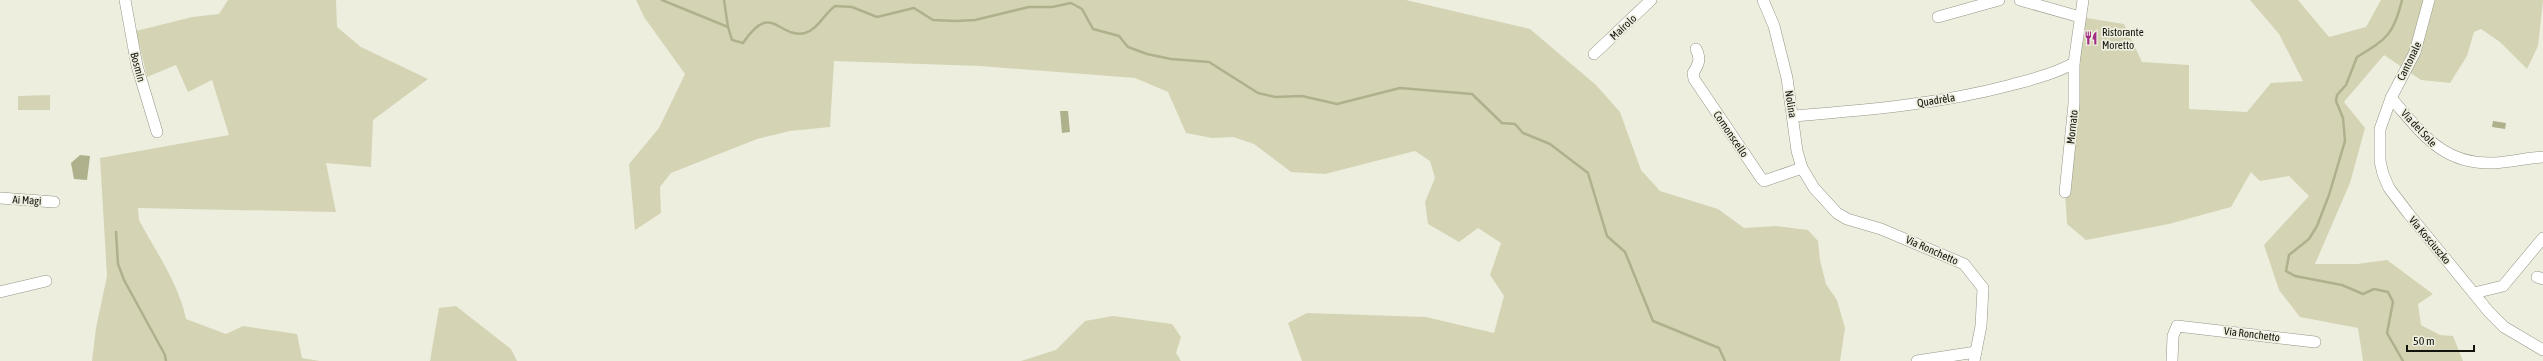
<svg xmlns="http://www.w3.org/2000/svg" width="2543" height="361" font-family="'Asap Condensed',sans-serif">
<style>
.green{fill:#d4d4b5}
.water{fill:#afb08c}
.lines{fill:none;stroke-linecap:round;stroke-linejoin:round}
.stream{stroke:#afb08c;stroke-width:2.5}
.minor-casing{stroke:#949587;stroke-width:12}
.minor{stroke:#fff;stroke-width:11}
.labels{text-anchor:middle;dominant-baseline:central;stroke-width:3.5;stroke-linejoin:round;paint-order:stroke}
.street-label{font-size:11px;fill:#13130e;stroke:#eeeedf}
.poi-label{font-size:11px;fill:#13130e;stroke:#eeeedf;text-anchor:start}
</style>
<rect width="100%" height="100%" fill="#eeeedf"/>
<g class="green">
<path d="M228,0H336L337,27L361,47L428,79L373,120L371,167L326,163L336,212L138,208L139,220C156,252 179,284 186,319L226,334L243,326L297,334L302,358L320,361H92L96,328L107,276L100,158L229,135L212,80L188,92L176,65L147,77L136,31L192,17L219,14Z"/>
<polygon points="636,0 1406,0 1530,29 1596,85 1620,112 1641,170 1660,191 1718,209 1744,228 1776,226 1808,230 1818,241 1820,260 1826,284 1837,300 1845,328 1840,361 1302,361 1288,323 1307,313 1426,317 1494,333 1504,296 1490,275 1501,243 1478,228 1459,242 1428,224 1425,202 1435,178 1430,161 1415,151 1325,174 1291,172 1254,144 1233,137 1212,138 1186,133 1168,92 1135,78 980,66 834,61 830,127 790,131 757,139 671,173 660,187 661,213 635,230 629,164 659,128 685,74 644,17"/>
<polygon points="2250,0 2298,0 2329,37 2366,27 2381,0 2543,0 2538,46 2527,69 2500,42 2481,29 2474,32 2467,56 2450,83 2421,80 2384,55 2344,102 2365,128 2350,183 2315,264 2357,264 2387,260 2433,294 2418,304 2421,325 2440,335 2453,336 2463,361 2363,361 2358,328 2300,317 2279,290 2264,245 2309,196 2289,176 2260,181 2251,172 2231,207 2169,224 2086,240 2067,224 2065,192 2080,17 2124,24 2142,62 2189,65 2189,109 2247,112 2271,83 2303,81 2279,34"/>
<polygon points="50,95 50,110 18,110 18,96"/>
<polygon points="456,306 511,349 517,361 430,361 439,308"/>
<polygon points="1113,316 1172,324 1181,337 1176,353 1181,361 1021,361 1056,350 1085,321"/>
</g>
<g class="water">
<polygon points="1060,111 1068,111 1070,132 1062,133"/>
<polygon points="2493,121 2506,123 2505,129 2492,127"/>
<polygon points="80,155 90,156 87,180 74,179 71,163"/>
</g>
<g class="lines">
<g class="stream">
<path d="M662,0L728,27L732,40L743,43C772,0 778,39 805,33C817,30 825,13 835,6L852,7L877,17L914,8L933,20L956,21L975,20L1029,7H1052L1071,3L1082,9L1093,29L1119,36L1128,47L1147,54L1171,59L1209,62L1258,93L1275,97L1302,96L1337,104L1400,88L1472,94L1502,123L1515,124L1523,133L1550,144L1588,173L1607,236L1625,252L1653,321L1719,348L1725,361"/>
<polyline points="724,0 728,27"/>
<path d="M2402,0C2394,34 2387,39 2357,57L2346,85L2337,95L2336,101L2343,118L2345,141L2329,195L2317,226L2309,239L2289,255L2286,271L2295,276L2342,285L2363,294L2374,289L2388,292L2393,302L2387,333L2403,361"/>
<polyline points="116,232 118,264 124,280 165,355 166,361"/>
</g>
<g class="minor-casing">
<g id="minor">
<polyline points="125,0 137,66 157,132"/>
<polyline points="1763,0 1774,26 1787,78 1797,151 1802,168 1814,188 1837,213 1847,219 1881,229 1964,264 1983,288 1981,326 1974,361"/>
<polyline points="2020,0 2080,17"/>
<polyline points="2429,0 2415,52 2391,98 2380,129 2380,161 2383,174 2389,188 2408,213 2489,312 2504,327 2543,350"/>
<polyline points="1938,17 1999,0"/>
<path d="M1696,49C1701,59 1699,64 1693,73L1694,79L1761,178L1764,181L1802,168"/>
<polyline points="1594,54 1651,0"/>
<path d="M2391,98C2422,133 2442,165 2494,163C2511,162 2527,158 2543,157"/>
<path d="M1794,116C1867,110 1940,104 2011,85C2033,79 2054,74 2074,63"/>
<polyline points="2065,192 2074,104 2074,63 2083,0"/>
<polyline points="0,198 54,202"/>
<polyline points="2537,277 2543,279"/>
<polyline points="0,292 46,281"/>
<polyline points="2474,293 2503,286 2543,238"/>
<polyline points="1917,361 1976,352"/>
<polyline points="2172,361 2173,336 2177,326 2315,342"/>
</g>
</g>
<use href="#minor" class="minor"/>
</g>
<defs>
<g id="restaurant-bare" transform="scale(1.08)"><path d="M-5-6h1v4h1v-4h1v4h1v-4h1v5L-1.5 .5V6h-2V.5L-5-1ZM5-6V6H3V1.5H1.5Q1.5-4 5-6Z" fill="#a12c85" stroke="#eeeedf" stroke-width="2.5" paint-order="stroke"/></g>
</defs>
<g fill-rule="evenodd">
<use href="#restaurant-bare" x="2091" y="38"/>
</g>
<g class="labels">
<g class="street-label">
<text transform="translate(1623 27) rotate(-43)">Mairolo</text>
<text transform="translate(2409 61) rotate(-64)">Cantonale</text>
<text transform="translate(138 67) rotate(75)">Bosmin</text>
<text transform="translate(1936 100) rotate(-9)">Quadrèla</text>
<text transform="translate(1791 104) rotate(81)">Nolina</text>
<text transform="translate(2072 127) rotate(-84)">Mornato</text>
<text transform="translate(2419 128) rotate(47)">Via del Sole</text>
<text transform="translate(1731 134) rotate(56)">Cornonscello</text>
<text transform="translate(27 200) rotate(3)">Ai Magi</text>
<text transform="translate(2430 240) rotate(50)">Via Kosciuszko</text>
<text transform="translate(1932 250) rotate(24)">Via Ronchetto</text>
<text transform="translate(2252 334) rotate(7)">Via Ronchetto</text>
</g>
<g class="poi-label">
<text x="2102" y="32">Ristorante<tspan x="2102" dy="13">Moretto</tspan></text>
</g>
</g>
<path d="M2407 345v6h67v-6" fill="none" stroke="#13130e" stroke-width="2"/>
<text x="2413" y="345" font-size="12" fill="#13130e" stroke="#eeeedf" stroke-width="3" paint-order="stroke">50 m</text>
</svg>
